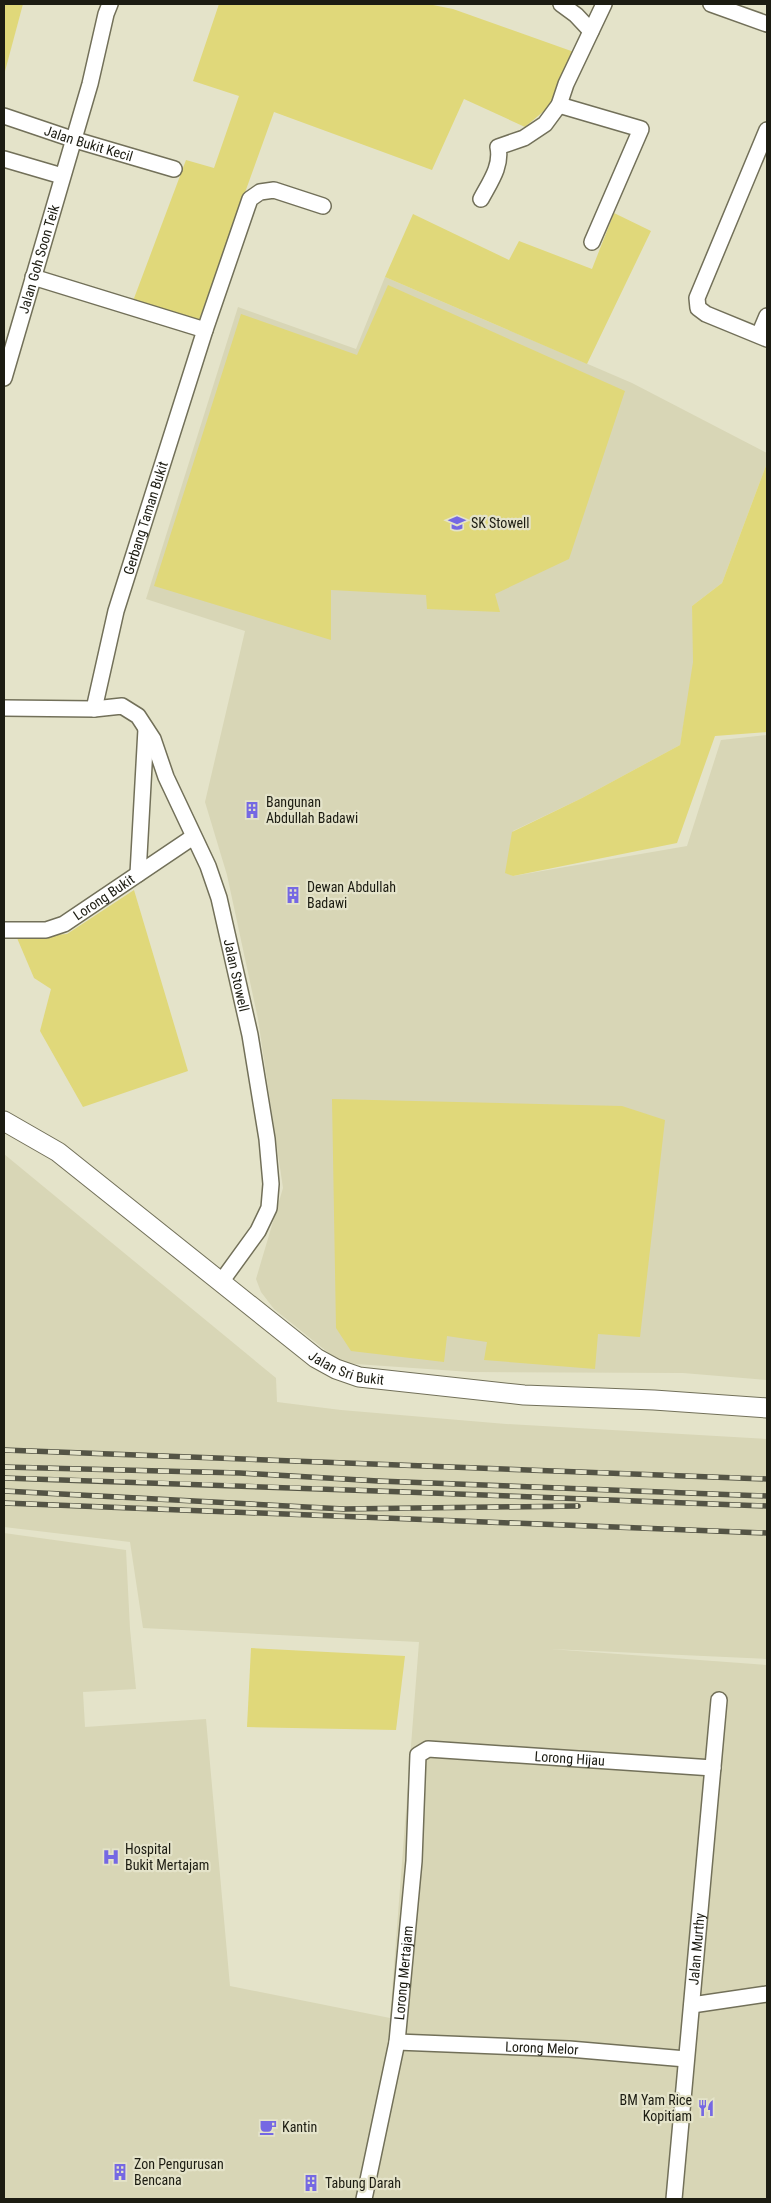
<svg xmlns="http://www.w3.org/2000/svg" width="771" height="2203" font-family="'Roboto Condensed',sans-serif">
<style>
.built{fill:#d8d6b6}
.green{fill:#e0d87a}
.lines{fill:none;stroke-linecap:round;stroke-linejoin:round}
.minor-casing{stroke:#727059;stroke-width:18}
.tertiary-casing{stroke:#727059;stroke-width:21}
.minor{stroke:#fff;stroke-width:15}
.tertiary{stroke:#fff;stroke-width:19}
.rail-casing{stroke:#545445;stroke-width:5.5}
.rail{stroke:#e4e3c9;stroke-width:4;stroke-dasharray:11;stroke-linecap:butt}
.labels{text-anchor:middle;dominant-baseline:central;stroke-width:4.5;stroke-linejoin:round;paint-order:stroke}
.street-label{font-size:14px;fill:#1c1c12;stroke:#e4e3c9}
.poi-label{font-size:14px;fill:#1c1c12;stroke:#e4e3c9;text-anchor:start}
</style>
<rect width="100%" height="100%" fill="#e4e3c9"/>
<g class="built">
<polygon points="385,277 632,383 767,453 767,463 722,583 692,606 695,661 680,745 582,798 513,831 506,873 513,876 687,846 721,740 767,735 767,1380 683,1373 471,1372 341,1363 274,1309 261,1292 256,1279 283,1188 258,1019 227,875 205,802 245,631 146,599 238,307 356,349"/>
<polygon points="4,1154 276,1378 277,1402 341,1410 506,1424 767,1439 767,1659 550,1649 767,1665 767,2199 4,2199 4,1533 126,1550 130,1629 136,1689 83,1692 85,1727 206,1719 230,1986 390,2018 419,1642 143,1628 130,1542 4,1527"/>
</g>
<g class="green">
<polygon points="4,4 23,4 4,75"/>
<polygon points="219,4 428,4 453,9 574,52 551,105 525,127 464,99 432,170 274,112 199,320 133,301 186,160 214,168 239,96 193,81"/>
<polygon points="614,213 651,231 587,364 385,277 413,214 509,260 519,241 592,269"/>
<polygon points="388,285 625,391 569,559 495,594 500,612 427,609 426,595 331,590 331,640 154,586 241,314 357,355"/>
<polygon points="767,463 767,732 715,736 677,843 513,876 505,873 512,832 582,798 680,745 693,662 692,606 722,583"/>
<polygon points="134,890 188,1071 83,1107 40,1031 51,989 34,978 17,938 67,934"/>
<polygon points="332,1099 622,1106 665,1120 640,1337 598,1334 595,1369 484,1360 487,1342 447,1336 444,1362 351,1351 336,1328"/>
<polygon points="251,1648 405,1656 396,1730 247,1727"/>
</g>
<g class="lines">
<g class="minor-casing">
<g id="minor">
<polyline points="561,4 576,15 591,31"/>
<polyline points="711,4 767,24"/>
<polyline points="559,105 641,129 592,242"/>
<path id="s1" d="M4,116L72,139L174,169"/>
<polyline points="767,130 697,298 698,308 706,314 767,339"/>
<polyline points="4,159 62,176"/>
<path d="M481,199C490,182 502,166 498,147L524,138L545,124L559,105L566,84L604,4"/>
<polyline points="33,277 205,330"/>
<polyline points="759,335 767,316"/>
<path id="s2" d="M4,378L90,84L106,14L110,4"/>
<path id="s3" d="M4,708L94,709L122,706L138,716L153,739L166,777L208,866L219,898L250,1035L267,1139L271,1184L269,1208L258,1231L221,1282"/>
<path id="s4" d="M94,709L116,611L205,330L250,199L260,192L274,190L323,206"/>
<polyline points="138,874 146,729"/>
<path id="s5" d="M4,930H46L64,924L193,837"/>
<polyline points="692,2005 767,1994"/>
<path id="s6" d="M397,2042L569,2049L686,2059"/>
<path id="s7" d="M364,2199L397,2042L414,1861L418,1755L428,1749L713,1768"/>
<path id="s8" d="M674,2199L719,1700"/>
</g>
</g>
<g class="tertiary-casing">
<g id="tertiary">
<path id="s9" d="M4,1121L58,1152L316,1358L336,1369L359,1377L524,1395L654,1400L767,1408"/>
</g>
</g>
<use href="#minor" class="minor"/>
<use href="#tertiary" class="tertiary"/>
<g class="rail-casing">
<g id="rail">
<polyline points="4,1450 767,1479"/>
<polyline points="4,1467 240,1473 378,1481 767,1496"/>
<path d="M4,1478C258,1485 513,1497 767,1506"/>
<polyline points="4,1491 344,1509 578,1506"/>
<polyline points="4,1503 767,1533"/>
</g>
</g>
<use href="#rail" class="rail"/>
</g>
<defs>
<g id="school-bare" transform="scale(1.35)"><path d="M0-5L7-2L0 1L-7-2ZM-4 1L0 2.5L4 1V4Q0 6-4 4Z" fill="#7568e3" stroke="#e4e3c9" stroke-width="2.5" paint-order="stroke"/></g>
<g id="building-bare" transform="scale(1.35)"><path d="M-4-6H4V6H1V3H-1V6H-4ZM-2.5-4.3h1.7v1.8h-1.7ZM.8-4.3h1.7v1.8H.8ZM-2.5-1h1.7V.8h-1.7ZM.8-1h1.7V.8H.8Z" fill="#7568e3" stroke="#e4e3c9" stroke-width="2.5" paint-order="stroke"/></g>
<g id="hospital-bare" transform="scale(1.35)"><path d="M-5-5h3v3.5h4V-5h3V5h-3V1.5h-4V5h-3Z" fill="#7568e3" stroke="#e4e3c9" stroke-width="2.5" paint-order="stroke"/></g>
<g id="restaurant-bare" transform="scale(1.35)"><path d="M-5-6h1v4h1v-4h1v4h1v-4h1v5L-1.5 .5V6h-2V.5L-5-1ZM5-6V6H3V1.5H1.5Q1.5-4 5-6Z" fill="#7568e3" stroke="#e4e3c9" stroke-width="2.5" paint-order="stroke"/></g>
<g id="cafe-bare" transform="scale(1.35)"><path d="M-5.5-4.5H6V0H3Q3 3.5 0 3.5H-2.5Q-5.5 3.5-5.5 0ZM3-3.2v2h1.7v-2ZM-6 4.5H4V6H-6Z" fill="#7568e3" stroke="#e4e3c9" stroke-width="2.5" paint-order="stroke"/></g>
</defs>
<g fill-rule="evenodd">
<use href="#school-bare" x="457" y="523"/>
<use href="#building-bare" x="252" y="810"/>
<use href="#building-bare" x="293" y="895"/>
<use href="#hospital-bare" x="111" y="1857"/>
<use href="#restaurant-bare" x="706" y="2108"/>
<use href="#cafe-bare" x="268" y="2127"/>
<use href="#building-bare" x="120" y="2172"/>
<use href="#building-bare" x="311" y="2183"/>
</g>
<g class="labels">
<g class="street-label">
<text stroke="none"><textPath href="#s1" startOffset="89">Jalan Bukit Kecil</textPath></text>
<text stroke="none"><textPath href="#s2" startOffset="124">Jalan Goh Soon Teik</textPath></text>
<text stroke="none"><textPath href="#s4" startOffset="198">Gerbang Taman Bukit</textPath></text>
<text stroke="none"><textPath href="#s5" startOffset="109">Lorong Bukit</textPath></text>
<text stroke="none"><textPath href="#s3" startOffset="416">Jalan Stowell</textPath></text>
<text stroke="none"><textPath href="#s9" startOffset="425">Jalan Sri Bukit</textPath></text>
<text stroke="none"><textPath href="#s7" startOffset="602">Lorong Hijau</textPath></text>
<text stroke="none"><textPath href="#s8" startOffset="251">Jalan Murthy</textPath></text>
<text stroke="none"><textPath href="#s7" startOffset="230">Lorong Mertajam</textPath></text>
<text stroke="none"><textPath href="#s6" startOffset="145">Lorong Melor</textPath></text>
</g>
<g class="poi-label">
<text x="471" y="523">SK Stowell</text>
<text x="266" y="802">Bangunan<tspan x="266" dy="16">Abdullah Badawi</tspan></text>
<text x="307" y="887">Dewan Abdullah<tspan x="307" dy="16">Badawi</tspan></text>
<text x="125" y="1849">Hospital<tspan x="125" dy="16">Bukit Mertajam</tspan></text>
<text x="692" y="2100" text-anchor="end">BM Yam Rice<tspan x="692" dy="16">Kopitiam</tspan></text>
<text x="282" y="2127">Kantin</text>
<text x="134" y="2164">Zon Pengurusan<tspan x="134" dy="16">Bencana</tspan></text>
<text x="325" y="2183">Tabung Darah</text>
</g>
</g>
<rect width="771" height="2203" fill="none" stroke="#1c1c12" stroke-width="10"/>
</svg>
